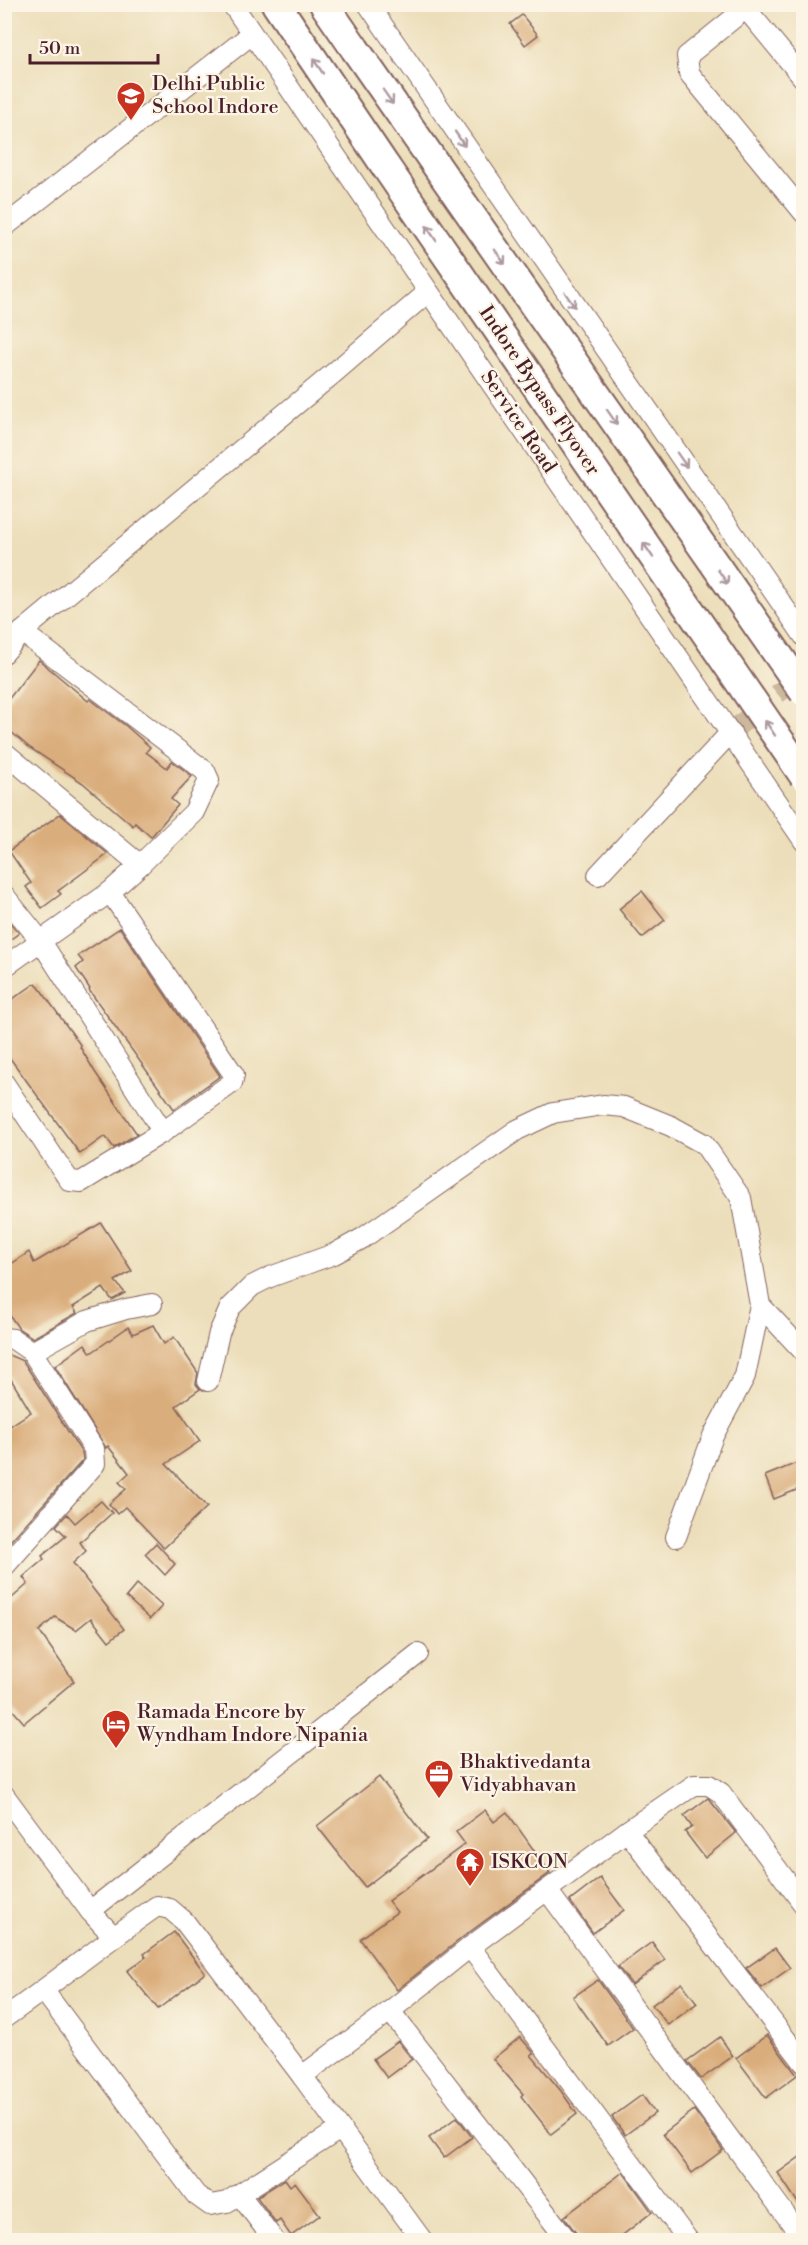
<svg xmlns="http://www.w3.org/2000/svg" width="808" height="2245" font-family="'Libre Bodoni',serif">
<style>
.building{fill:#daad7b}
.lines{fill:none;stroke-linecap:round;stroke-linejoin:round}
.minor-tunnel{stroke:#ccb89d;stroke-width:20;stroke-dasharray:20 10;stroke-linecap:butt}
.minor-casing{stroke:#83625d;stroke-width:22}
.highway-casing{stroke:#83625d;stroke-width:32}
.minor{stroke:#fff;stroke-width:20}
.highway{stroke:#fff;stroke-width:28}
.highway-bridge-casing{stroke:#83625d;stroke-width:32;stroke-linecap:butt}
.highway-bridge{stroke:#fff;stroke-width:28}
.oneway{stroke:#ae9aa0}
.labels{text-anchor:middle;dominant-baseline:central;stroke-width:4.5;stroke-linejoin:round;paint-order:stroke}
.poi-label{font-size:20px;fill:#4a1f2b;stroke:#fcf5e5;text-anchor:start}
.street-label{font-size:20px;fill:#4a1f2b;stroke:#fcf5e5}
</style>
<rect width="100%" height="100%" fill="#fcf5e5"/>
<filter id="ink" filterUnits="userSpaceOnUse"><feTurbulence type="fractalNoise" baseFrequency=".0167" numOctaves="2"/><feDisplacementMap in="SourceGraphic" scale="12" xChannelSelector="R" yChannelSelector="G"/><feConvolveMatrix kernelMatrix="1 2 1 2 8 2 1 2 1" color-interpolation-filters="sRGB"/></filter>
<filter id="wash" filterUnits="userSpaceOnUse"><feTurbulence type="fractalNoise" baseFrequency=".008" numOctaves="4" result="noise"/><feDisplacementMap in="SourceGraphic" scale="24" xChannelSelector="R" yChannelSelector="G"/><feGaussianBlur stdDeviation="1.35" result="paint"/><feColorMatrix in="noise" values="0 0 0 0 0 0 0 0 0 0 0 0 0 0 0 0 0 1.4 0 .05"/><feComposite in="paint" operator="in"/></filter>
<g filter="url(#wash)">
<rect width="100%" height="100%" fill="#ecdeba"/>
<g id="blocks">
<g class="building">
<polygon points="522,15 538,35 525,45 510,24"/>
<polygon points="39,660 88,701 90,699 126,726 150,747 146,752 167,768 172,761 192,776 171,799 178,805 151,837 135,823 133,826 83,783 30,748 4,726 4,705"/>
<polygon points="60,814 108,854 58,891 61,894 42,908 26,887 31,883 9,851"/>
<polygon points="642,891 665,920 642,938 619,909"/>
<polygon points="4,915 19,933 4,944"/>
<polygon points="120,928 220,1076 174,1109 89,990 90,989 76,968 83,962 78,956"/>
<polygon points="36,983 81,1046 80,1047 95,1072 137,1134 114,1148 105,1136 80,1154 4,1050 4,1005"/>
<polygon points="101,1223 132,1271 115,1281 125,1293 112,1300 103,1288 73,1307 77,1313 33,1338 19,1329 4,1307 4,1269 29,1252 34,1263"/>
<polygon points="153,1325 164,1344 174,1337 198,1373 196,1384 200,1389 176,1406 200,1441 166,1464 207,1507 164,1548 125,1507 117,1514 109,1504 126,1489 119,1482 129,1473 108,1446 106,1448 55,1366 85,1344 91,1353 128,1327 133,1334"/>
<polygon points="4,1353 23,1361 82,1453 83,1460 4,1548 4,1430 31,1412 4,1368"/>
<polygon points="804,1460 804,1487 774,1499 765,1476"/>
<polygon points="101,1501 112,1513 80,1542 86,1551 73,1563 124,1629 109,1641 91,1618 76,1630 55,1617 39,1631 74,1681 24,1723 4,1700 4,1605 28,1584 23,1577 44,1559 42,1556 66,1536 56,1526 67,1514 75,1523"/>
<polygon points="156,1543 175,1564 165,1575 145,1554"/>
<polygon points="137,1584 162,1606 150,1619 126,1597"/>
<polygon points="379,1777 427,1839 365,1887 317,1826"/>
<polygon points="708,1798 736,1833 705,1858 685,1832 692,1827 684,1816"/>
<polygon points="485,1810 494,1822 507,1812 550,1873 463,1937 397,1990 360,1939 397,1912 388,1901 465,1844 456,1832"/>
<polygon points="600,1878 624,1910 593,1933 570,1901"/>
<polygon points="174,1932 205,1973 158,2009 127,1971 146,1957 144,1954"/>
<polygon points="652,1942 665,1960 632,1985 618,1967"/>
<polygon points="775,1948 790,1968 762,1988 746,1968"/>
<polygon points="598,1980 633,2028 608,2046 573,1997"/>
<polygon points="682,1983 697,2003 668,2025 652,2005"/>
<polygon points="767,2035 797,2075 766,2098 736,2058"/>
<polygon points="520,2037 534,2053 531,2055 561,2091 577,2114 551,2134 521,2096 523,2094 493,2059"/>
<polygon points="720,2037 733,2056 701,2079 687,2061"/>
<polygon points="398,2041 412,2059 387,2078 373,2059"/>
<polygon points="642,2095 655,2113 625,2135 612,2117"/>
<polygon points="694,2110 723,2150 692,2173 663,2134"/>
<polygon points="457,2117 472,2137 444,2158 429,2138"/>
<polygon points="804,2154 804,2212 778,2173"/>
<polygon points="623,2172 652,2212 615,2241 582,2241 564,2217"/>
<polygon points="285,2179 290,2186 295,2182 320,2215 291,2236 280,2220 276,2223 257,2197"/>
</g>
</g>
</g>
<g filter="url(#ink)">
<use href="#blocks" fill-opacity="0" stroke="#83625d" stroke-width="1.5"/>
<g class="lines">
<polyline class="minor-tunnel" points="731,732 803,673"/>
<g class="minor-casing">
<g id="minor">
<polyline points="232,4 804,841"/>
<polyline points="368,4 804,636"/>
<polyline points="742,4 804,79"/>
<polyline points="751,4 687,56 689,73 804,213"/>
<polyline points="4,227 252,34"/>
<polyline points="22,632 205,771 209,780 194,812 140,865"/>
<polyline points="4,653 22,632 335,372 428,292"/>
<polyline points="4,752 140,865 110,892 234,1075 232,1083 163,1132 81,1182 70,1181 67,1177 4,1083"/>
<polyline points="598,875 731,732"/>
<polyline points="4,895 40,940 163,1132"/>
<polyline points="4,967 110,892"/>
<polyline points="4,1338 13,1339 32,1352 94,1449 95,1464 4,1567"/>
<polyline points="32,1352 87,1321 126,1309 152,1304"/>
<polyline points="208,1381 219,1333 230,1308 252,1286 270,1277 334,1254 363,1238 517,1130 553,1113 603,1105 624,1107 671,1126 704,1144 741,1198 760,1305 804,1352"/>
<polyline points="676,1537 713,1436 745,1376 760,1305"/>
<polyline points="4,1795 90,1911 113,1936"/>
<polyline points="627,1831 694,1785 709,1785 721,1793 804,1905"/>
<polyline points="547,1890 804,2240"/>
<polyline points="90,1911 418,1654"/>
<polyline points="470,1947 688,2240"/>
<polyline points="44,1991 196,2195 210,2205 227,2202 340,2129"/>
<polyline points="390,2011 567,2240"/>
<path d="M4,2018C56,1982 105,1942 157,1906L170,1909L184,1921L302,2076L390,2011L470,1947L627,1831L804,2063"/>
<polyline points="302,2076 422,2240"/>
<polyline points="240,2195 274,2240"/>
</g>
</g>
<g class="highway-casing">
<g id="highway">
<polyline points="276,4 386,167"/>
<polyline points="324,4 355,49"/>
</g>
</g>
<use href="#minor" class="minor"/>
<use href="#highway" class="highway"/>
<g class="highway-bridge-casing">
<g id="highway-bridge">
<polyline points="355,49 804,692"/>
<polyline points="386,167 804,776"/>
</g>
</g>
<use href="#highway-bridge" class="highway-bridge"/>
</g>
<defs><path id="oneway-shaft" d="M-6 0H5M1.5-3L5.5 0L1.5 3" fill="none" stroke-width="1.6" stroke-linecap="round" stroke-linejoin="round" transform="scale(1.5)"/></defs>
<g class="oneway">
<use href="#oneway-shaft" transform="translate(318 66) rotate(-124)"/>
<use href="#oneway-shaft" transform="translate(388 97) rotate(55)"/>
<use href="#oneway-shaft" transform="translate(460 139) rotate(56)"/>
<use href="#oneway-shaft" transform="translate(431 233) rotate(-124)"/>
<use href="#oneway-shaft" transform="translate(500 257) rotate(55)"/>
<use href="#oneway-shaft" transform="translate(570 300) rotate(55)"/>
<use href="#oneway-shaft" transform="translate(612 417) rotate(55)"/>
<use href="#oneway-shaft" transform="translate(682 460) rotate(55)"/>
<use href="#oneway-shaft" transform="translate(648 550) rotate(-124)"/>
<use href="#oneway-shaft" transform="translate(723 577) rotate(55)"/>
<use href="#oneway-shaft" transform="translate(770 728) rotate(-124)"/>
</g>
</g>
<defs>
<g id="school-pin" transform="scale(1.5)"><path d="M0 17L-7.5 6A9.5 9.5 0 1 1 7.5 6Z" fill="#c8321e" stroke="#fcf5e5"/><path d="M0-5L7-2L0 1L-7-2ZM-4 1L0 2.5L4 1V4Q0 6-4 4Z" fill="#fff"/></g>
<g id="hotel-pin" transform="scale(1.5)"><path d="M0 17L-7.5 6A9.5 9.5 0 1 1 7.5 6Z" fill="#c8321e" stroke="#fcf5e5"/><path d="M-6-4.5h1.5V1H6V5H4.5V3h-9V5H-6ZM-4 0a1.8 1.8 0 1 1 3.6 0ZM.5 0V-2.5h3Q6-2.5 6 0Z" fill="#fff"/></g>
<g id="office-pin" transform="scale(1.5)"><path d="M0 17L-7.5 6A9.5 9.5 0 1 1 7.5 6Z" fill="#c8321e" stroke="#fcf5e5"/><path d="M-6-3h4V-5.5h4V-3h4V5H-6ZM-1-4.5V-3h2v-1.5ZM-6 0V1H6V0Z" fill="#fff"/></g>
<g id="temple-pin" transform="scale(1.5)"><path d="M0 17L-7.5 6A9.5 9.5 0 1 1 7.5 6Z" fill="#c8321e" stroke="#fcf5e5"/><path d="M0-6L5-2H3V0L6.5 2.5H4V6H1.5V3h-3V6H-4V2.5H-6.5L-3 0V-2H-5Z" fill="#fff"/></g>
</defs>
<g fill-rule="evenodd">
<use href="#school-pin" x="131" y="96"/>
<use href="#hotel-pin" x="116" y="1724"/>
<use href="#office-pin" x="439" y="1774"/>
<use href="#temple-pin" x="470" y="1862"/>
</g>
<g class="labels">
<g class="poi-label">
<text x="152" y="84">Delhi Public<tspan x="152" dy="23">School Indore</tspan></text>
<text x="137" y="1712">Ramada Encore by<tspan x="137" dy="23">Wyndham Indore Nipania</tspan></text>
<text x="460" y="1762">Bhaktivedanta<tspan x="460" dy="23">Vidyabhavan</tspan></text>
<text x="491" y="1862">ISKCON</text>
</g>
<g class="street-label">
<text transform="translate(539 391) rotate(56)">Indore Bypass Flyover</text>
<text transform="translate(518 422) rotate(56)">Service Road</text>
</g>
</g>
<rect width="808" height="2245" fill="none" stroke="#fcf5e5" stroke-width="24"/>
<path d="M30 54v9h128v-9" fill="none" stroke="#4a1f2b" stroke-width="3"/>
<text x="39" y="54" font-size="18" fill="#4a1f2b" stroke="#fcf5e5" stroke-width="4.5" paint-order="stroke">50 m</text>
</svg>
